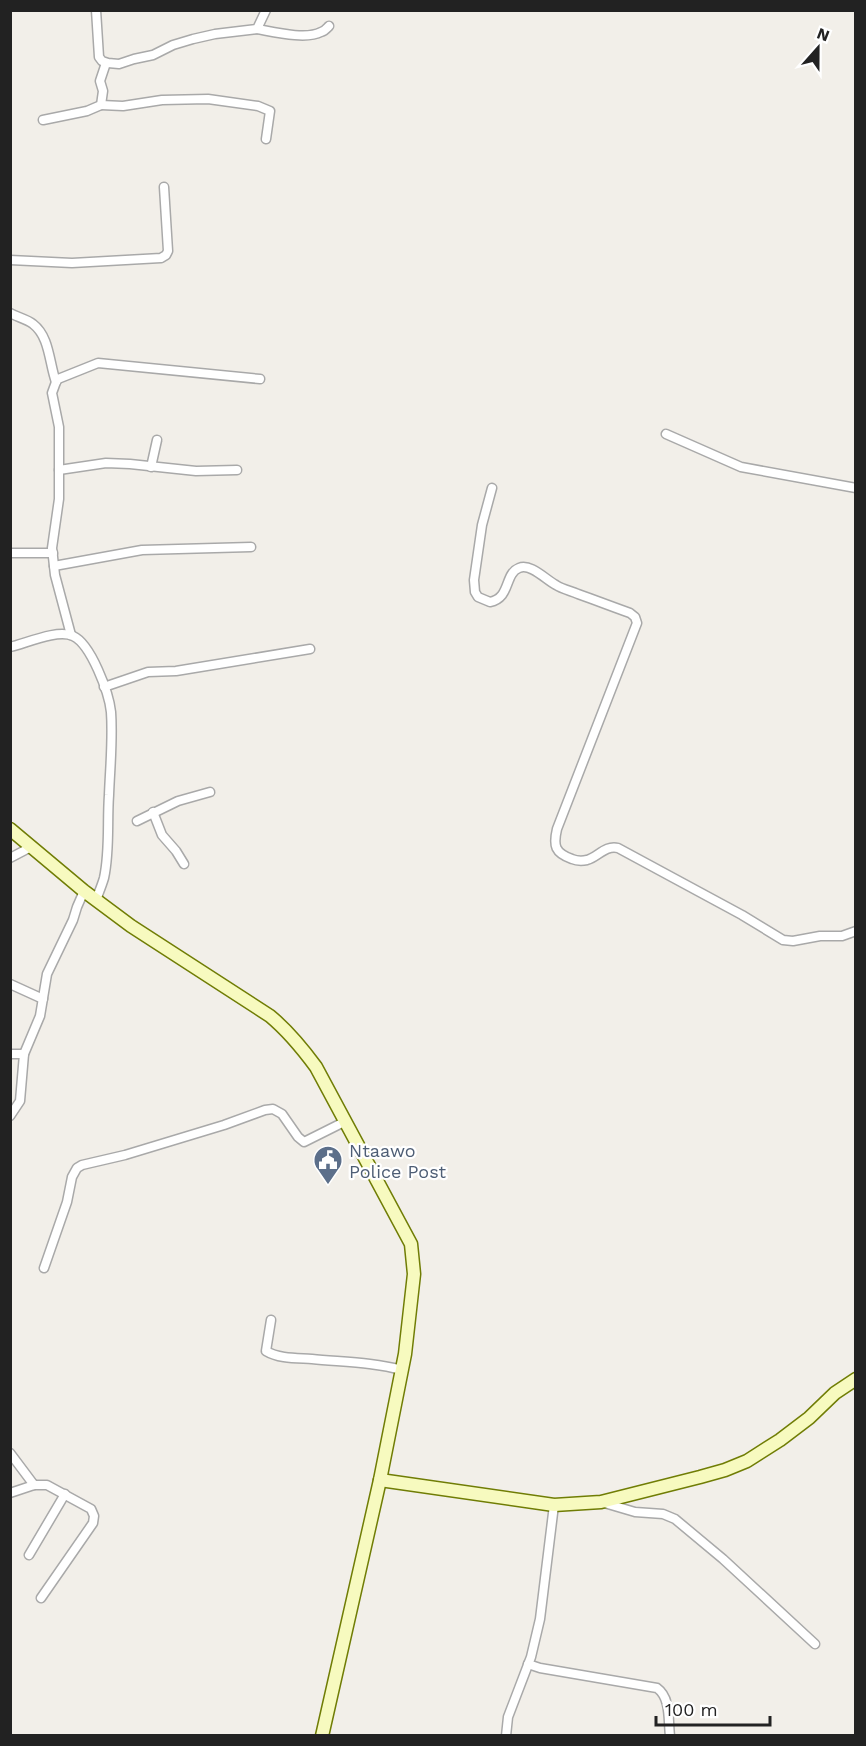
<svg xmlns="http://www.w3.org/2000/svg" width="866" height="1746" font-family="'Work Sans',sans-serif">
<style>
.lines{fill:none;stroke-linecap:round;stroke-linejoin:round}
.street-casing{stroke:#a9a9a9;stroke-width:11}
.secondary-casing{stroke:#707d05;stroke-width:15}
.street{stroke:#fff;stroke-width:8}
.secondary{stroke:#f7fabf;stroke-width:12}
.labels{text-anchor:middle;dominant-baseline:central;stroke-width:4.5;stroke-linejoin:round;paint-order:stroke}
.service-label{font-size:18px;fill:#4e5e75;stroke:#fff;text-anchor:start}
</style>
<rect width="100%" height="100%" fill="#f2efe9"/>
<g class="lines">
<g class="street-casing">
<g id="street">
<polyline points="96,10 99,57 102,61 108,63 119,64 134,59 153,55 173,45 193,39 215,34 257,29 266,10"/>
<path d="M257,29C274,32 306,40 321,32C325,31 327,28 329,26"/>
<polyline points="101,105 123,106 162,100 208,99 258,106 270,111 266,139"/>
<polyline points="43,120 87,111 101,105 103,91 100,81 106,63"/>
<polyline points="10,260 72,263 161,258 166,255 168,251 164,187"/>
<path d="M10,313C17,317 27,319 33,324C50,337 49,363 56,382"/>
<polyline points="666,434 741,467 856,488"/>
<polyline points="151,467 157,440"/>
<polyline points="59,470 106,463 130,464 196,471 237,470"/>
<path d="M492,488L482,525L474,580L475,592L478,597L490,602C511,598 504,574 519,568C531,563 546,580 556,585C562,589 571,591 578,594C595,600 613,607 630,613L635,617L637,623L557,829C553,846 555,853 572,859C577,861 582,861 587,860C598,857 605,845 618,848L742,915L783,940L793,941L820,936H842L856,931"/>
<polyline points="10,553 53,553"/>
<polyline points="54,566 142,550 251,547"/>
<polyline points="71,635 55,575 52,548 59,499 59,427 52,393 56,382 58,379 98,363 260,379"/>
<path d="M10,647C27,643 57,629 73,636C91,644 109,693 111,712C113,740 110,768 109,795C107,822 110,851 104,878C102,885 99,892 96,900"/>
<polyline points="104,687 148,672 176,671 310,649"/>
<polyline points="153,812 162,835 176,851 184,864"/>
<polyline points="137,821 178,801 210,792"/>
<polyline points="10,858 31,847"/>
<polyline points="10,984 43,999"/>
<polyline points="10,1054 24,1054"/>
<polyline points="10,1116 20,1101 24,1054 40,1016 47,974 73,920 77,907 84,891"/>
<polyline points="44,1268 67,1202 72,1177 77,1168 82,1165 125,1155 224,1125 265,1110 273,1109 282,1114 298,1137 304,1142 344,1122"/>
<path d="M271,1320L266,1351C279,1359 298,1358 312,1359C342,1362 373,1362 402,1370"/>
<polyline points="10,1453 34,1485"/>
<polyline points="10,1493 34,1485 47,1485 91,1509 94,1516 93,1523 41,1598"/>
<polyline points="601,1502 635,1512 663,1514 675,1519 723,1559 815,1644"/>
<polyline points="29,1555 65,1494"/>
<path d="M528,1664L540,1668L657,1688C671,1698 668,1720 670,1736"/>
<polyline points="506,1736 508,1717 531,1657 540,1619 554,1505"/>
</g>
</g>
<g class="secondary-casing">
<g id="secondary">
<path d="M10,829L84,891L131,926L270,1016C288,1031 302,1048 316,1067L411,1244L414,1274L405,1354L380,1480L322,1736"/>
<polyline points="380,1480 554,1505 601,1502 700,1477 725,1470 747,1461 780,1440 809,1418 835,1393 856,1379"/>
</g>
</g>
<use href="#street" class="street"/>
<use href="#secondary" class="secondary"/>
</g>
<defs>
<g id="civic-pin" transform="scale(1.5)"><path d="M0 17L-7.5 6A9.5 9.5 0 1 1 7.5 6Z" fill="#5c6f8a" stroke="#fff"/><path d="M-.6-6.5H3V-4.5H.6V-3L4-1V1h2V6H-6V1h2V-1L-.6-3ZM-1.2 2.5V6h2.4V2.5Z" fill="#fff"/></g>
</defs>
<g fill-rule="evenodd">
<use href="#civic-pin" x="328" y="1160"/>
</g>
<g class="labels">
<g class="service-label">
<text x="349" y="1150">Ntaawo<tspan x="349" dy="21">Police Post</tspan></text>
</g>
</g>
<rect width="866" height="1746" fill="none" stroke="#222222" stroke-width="24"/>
<g transform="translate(818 48) rotate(21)" stroke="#ffffff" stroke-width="4.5" paint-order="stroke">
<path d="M0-4.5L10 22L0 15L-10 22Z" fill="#222222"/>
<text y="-9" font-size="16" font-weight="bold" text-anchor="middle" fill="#222222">N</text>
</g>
<path d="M656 1716v9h114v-9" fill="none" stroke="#222222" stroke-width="3"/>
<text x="665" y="1716" font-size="18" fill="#222222" stroke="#ffffff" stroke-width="4.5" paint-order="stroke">100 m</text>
</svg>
